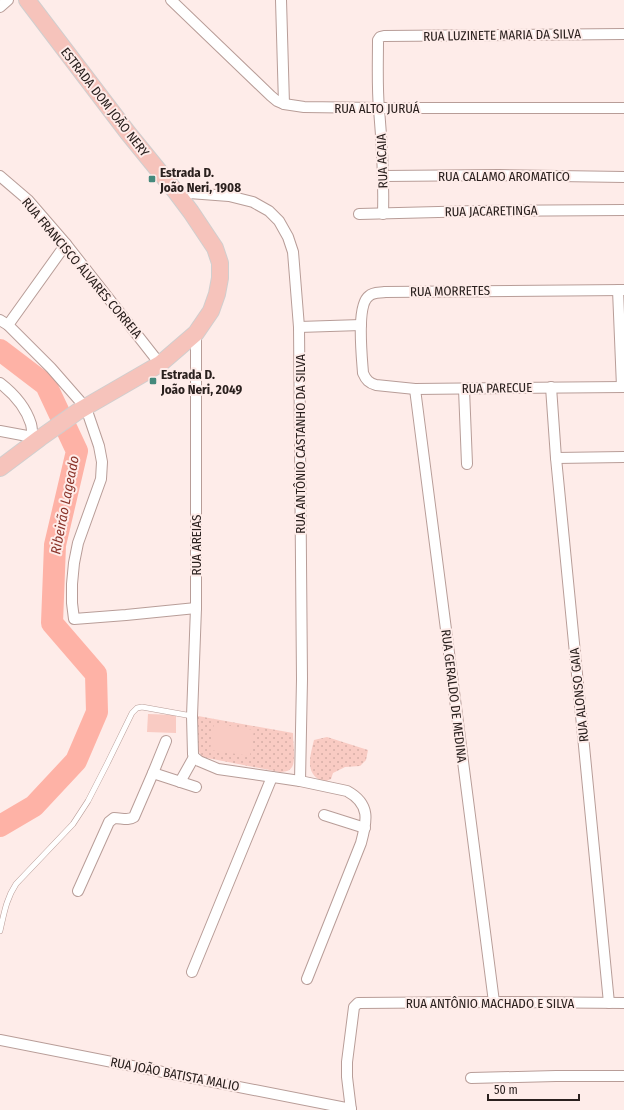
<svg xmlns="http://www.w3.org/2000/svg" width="624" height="1110" font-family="'Fira Sans Condensed',sans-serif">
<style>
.grass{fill:url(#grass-dots)}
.pitch{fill:#f9cbc3}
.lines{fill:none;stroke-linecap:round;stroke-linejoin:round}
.river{stroke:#feb2a6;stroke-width:22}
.lane-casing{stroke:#b89d98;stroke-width:6}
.street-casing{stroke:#b89d98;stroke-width:12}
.primary-casing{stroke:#d0cece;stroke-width:18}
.lane{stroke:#fff;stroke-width:5}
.street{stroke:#fff;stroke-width:10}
.primary{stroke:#f6c3bb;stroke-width:16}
.poi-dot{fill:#45897c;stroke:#feece9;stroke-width:1.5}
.labels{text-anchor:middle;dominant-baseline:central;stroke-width:4;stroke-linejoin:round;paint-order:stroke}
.street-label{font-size:13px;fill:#2a201e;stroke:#feece9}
.poi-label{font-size:13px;font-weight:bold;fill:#2a201e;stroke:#feece9;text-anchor:start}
.water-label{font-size:14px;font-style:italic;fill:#8a3329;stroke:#feece9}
</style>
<defs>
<pattern id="grass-dots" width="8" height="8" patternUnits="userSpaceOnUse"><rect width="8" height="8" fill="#f9cbc3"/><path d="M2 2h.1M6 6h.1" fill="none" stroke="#d6aea7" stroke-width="1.8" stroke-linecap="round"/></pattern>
</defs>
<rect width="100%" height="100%" fill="#feece9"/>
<g class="grass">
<path d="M198,716L293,733C293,740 294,746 294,753C294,764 294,772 280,772L202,757L198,750Z"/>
<path d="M327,737L368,750L366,760L360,766L345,767L333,773L331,779L324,782C304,774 310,757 314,740Z"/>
</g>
<g class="pitch">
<polygon points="148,714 176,715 176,733 147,732"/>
<polygon points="214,723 254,730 250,756 210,750"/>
</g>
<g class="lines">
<polyline class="river" points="0,350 46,385 77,451 55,545 52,623 96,674 97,712 76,761 34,806 0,826"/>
<g class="lane-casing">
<path id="lane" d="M0,931C4,914 6,899 16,884L73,824L88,801L107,764L132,713L137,708L142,707L192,716"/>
</g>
<g class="street-casing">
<g id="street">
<polyline points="171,0 271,96 277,101 284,104 304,107 379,108 624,108"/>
<polyline points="281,0 284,104"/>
<polyline points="0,7 8,0"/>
<polyline points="0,176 28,200 66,244 160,364"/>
<polyline points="384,176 499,175 624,177"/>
<polyline points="176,192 229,196 253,202 269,211 279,221 288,237 293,252 299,327 302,679 300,781"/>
<polyline points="359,214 478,211 624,210"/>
<path d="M383,214C384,178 382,144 379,109C377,86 378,63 378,40L380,37L384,36L624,34"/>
<polyline points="618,290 622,387"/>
<path d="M624,290L385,292C380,293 373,292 369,296C356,305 362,358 363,373C366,380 369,383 376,385L415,389L624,387"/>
<polyline points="0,320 8,325 51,368 86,408 99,446 102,462 101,479 78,543 74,563 72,584 72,603 74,619 126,615 196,608"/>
<polyline points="8,325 66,244"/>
<polyline points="299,327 361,325"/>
<path d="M196,333V608L192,716L193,754L194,757L199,761L218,769L300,781L347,791C371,804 367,821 361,843L307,979"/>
<path d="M0,383C13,393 26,408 31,424C32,428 32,433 33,437"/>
<polyline points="551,387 556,458 609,1003"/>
<polyline points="415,389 494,1002"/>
<polyline points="464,389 467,464"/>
<polyline points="0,431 38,438"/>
<polyline points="556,458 624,457"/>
<polyline points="153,773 196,787"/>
<polyline points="180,782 194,757"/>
<polyline points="324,815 365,828"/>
<path d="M78,891L109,822L114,818C122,818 128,821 134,817L153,773L166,741"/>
<polyline points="192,972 272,777"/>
<polyline points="0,1040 351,1109"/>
<polyline points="471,1078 556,1076 624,1076"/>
<polyline points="351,1110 347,1077 347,1062 354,1007 358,1003 494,1002 624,1003"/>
</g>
</g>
<g class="primary-casing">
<polyline id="primary" points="0,468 40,438 77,412 160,364 196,333 211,311 217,294 220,278 220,263 215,248 191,212 176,192 128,133 27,0"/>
</g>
<use href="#lane" class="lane"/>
<use href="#street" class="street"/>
<use href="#primary" class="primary"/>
</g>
<g class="poi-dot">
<rect x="148" y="175" width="8" height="8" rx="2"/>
<rect x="149" y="377" width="8" height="8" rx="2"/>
</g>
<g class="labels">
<g class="street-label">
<text transform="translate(502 35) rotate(-1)">RUA LUZINETE MARIA DA SILVA</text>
<text transform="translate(105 102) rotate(52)">ESTRADA DOM JOÃO NERY</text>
<text x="377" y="108">RUA ALTO JURUÁ</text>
<text transform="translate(382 161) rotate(-92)">RUA ACAIA</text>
<text x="504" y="176">RUA CALAMO AROMATICO</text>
<text transform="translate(491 211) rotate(-1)">RUA JACARETINGA</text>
<text transform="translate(82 268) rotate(50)">RUA FRANCISCO ÁLVARES CORREIA</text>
<text transform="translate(450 291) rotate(-1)">RUA MORRETES</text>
<text transform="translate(497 388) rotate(-1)">RUA PARECUE</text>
<text transform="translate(300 444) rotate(-90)">RUA ANTÔNIO CASTANHO DA SILVA</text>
<text transform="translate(196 545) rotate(-90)">RUA AREIAS</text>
<text transform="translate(579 695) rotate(-96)">RUA ALONSO GAIA</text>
<text transform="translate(454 696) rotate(83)">RUA GERALDO DE MEDINA</text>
<text x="490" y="1003">RUA ANTÔNIO MACHADO E SILVA</text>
<text transform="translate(175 1074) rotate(11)">RUA JOÃO BATISTA MALIO</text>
</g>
<g class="poi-label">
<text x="160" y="172">Estrada D.<tspan x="160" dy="15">João Neri, 1908</tspan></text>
<text x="161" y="374">Estrada D.<tspan x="161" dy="15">João Neri, 2049</tspan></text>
</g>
<g class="water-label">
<text transform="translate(65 505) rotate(-79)">Ribeirão Lageado</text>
</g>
</g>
<path d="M488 1094v6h91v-6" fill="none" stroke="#2a201e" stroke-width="2"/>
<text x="494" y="1094" font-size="12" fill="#2a201e" stroke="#feece9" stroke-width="3" paint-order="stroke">50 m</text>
</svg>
